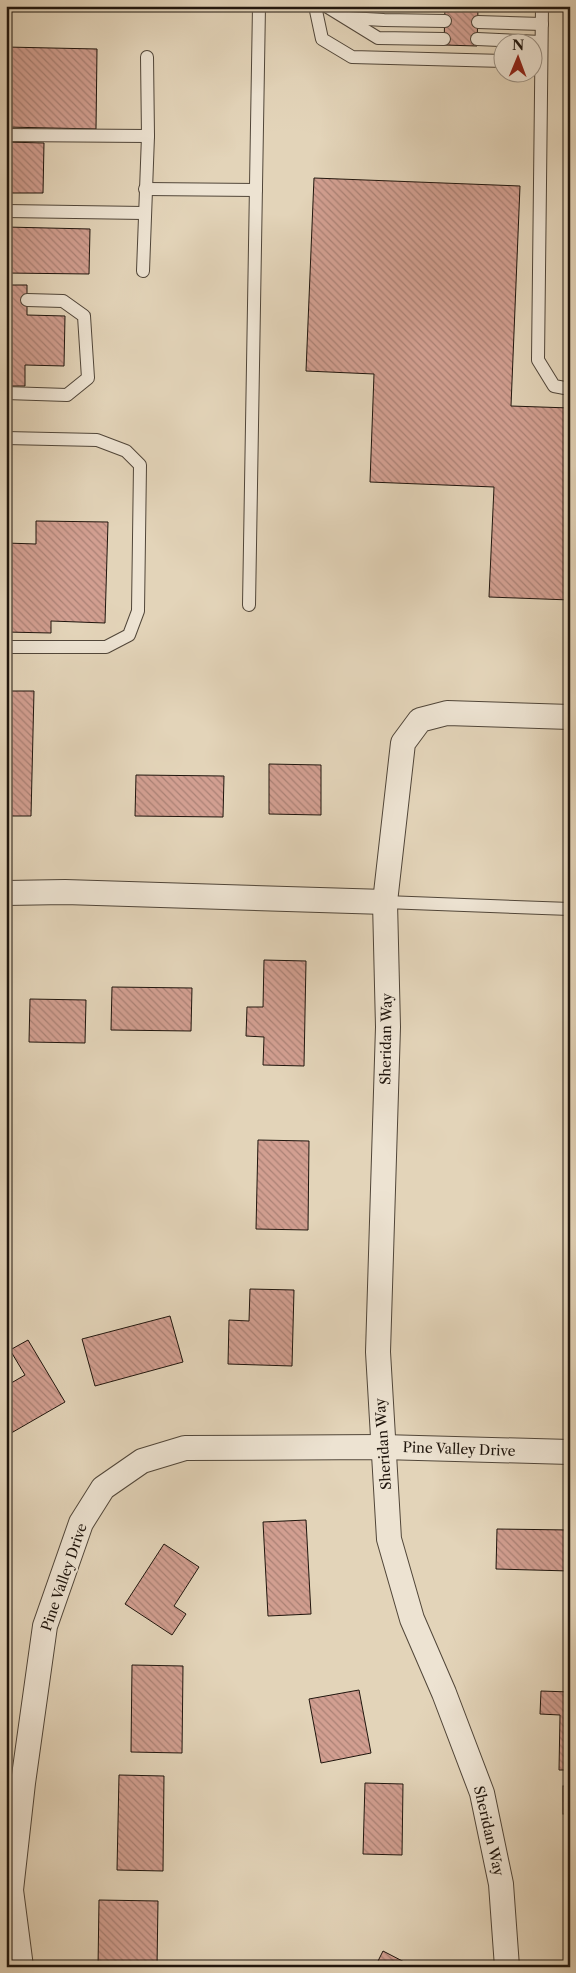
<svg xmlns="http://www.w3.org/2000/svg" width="576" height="1973" font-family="'Libre Caslon Text',serif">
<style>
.building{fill:url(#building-back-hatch);stroke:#20160e}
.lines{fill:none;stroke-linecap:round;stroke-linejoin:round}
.service-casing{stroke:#514639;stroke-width:14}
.minor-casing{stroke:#514639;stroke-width:26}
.service{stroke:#ede3d2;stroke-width:12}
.minor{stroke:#ede3d2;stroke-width:24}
.labels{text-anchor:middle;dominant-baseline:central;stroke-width:4.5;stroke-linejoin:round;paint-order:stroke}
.street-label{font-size:14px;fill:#20160e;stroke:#ede3d2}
</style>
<defs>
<pattern id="building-back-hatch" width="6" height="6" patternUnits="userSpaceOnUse" patternTransform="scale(1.25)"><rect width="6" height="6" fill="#d29f91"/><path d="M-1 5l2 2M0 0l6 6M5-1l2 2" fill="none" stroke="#aa8175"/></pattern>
</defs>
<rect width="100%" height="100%" fill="#e3d4b9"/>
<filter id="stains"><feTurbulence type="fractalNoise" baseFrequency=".004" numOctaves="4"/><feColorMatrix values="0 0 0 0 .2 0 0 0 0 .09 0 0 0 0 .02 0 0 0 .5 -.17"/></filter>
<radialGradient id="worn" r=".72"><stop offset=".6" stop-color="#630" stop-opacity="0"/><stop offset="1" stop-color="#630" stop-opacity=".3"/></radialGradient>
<g class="building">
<polygon points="396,6 493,6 493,8 478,8 477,46 444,45 445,7"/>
<polygon points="6,47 97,49 96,129 6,127"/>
<polygon points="6,142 44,143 43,193 6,193"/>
<polygon points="314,178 520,186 511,406 570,408 570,600 489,597 494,487 370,482 374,374 306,371"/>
<polygon points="6,227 90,229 89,274 6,273"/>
<polygon points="6,285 27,285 27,315 65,316 64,366 25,365 25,386 6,386"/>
<polygon points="36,521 108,522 105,623 51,621 51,633 6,632 6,543 36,544"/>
<polygon points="6,691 34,691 31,816 11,816 10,841 6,841"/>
<polygon points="269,764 321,765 321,815 269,814"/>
<polygon points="136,775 224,776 223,817 135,816"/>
<polygon points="264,960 306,961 304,1066 263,1065 264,1037 246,1036 247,1007 263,1007"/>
<polygon points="112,987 192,988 191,1031 111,1030"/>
<polygon points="30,999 86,1000 85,1043 29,1042"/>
<polygon points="258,1140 309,1141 308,1230 256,1229"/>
<polygon points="250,1289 294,1290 292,1366 228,1364 229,1320 249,1321"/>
<polygon points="170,1316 183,1362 95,1386 82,1339"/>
<polygon points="28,1340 65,1402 6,1436 6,1386 25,1375 10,1350"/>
<polygon points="306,1520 311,1614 268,1616 263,1522"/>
<polygon points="497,1529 570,1530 570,1571 496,1569"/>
<polygon points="164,1544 199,1567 174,1606 186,1614 172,1635 125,1604"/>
<polygon points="132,1665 183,1666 182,1753 131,1752"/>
<polygon points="359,1690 371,1753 321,1763 309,1699"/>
<polygon points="541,1691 570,1692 570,1770 559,1770 560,1715 540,1714"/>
<polygon points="119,1775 164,1776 163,1871 117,1870"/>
<polygon points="365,1783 403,1784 402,1855 363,1854"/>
<rect x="563" y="1786" width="7" height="28"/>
<polygon points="99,1900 158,1901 157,1967 98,1967"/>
<polygon points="383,1951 414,1967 375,1967"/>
</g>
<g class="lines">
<g class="service-casing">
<g id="service">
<polyline points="315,6 322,39 352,57 504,61"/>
<polyline points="326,6 378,38 444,39"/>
<polyline points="542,6 538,360 554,386 570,389"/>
<polyline points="348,18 384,20 445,21"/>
<polyline points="478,22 542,24"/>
<polyline points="477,39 541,42"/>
<polyline points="6,135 148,136"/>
<polyline points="145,189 256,190"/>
<polyline points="6,211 144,213"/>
<polyline points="143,271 148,136 147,57"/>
<polyline points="6,393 67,395 88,378 84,316 63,301 27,300"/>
<polyline points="6,438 97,440 126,451 140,465 138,611 129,635 106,647 6,647"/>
<polyline points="249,605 259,6"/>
<polyline points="385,902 570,909"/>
</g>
</g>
<g class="minor-casing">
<g id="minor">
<polyline points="6,893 65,892 385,902"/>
<polyline points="21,1967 11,1890 23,1783 45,1626 81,1523 103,1488 142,1461 185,1448 382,1447 570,1452"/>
<polyline points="507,1967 501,1884 482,1793 444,1693 412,1619 389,1539 378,1352 388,1027 385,902 403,743 420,720 447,713 570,717"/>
</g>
</g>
<use href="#service" class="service"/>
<use href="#minor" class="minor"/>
</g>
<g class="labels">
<g class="street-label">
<text transform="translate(386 1039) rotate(-89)">Sheridan Way</text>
<text transform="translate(383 1444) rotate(-94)">Sheridan Way</text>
<text transform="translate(459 1449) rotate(2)">Pine Valley Drive</text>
<text transform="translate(64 1577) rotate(-71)">Pine Valley Drive</text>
<text transform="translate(489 1831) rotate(77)">Sheridan Way</text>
</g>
</g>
<rect width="576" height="1973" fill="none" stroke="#e3d4b9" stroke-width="25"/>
<rect x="8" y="8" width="561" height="1958" fill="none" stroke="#20160e" stroke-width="2.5"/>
<rect x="12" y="12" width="551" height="1948" fill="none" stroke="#20160e"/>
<g transform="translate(518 58) rotate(1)"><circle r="24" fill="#ede3d2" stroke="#9b9184"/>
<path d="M0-4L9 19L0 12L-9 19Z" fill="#8f2418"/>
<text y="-8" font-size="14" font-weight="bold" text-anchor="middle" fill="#20160e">N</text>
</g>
<rect width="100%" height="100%" filter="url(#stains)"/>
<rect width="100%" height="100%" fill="url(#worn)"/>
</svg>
